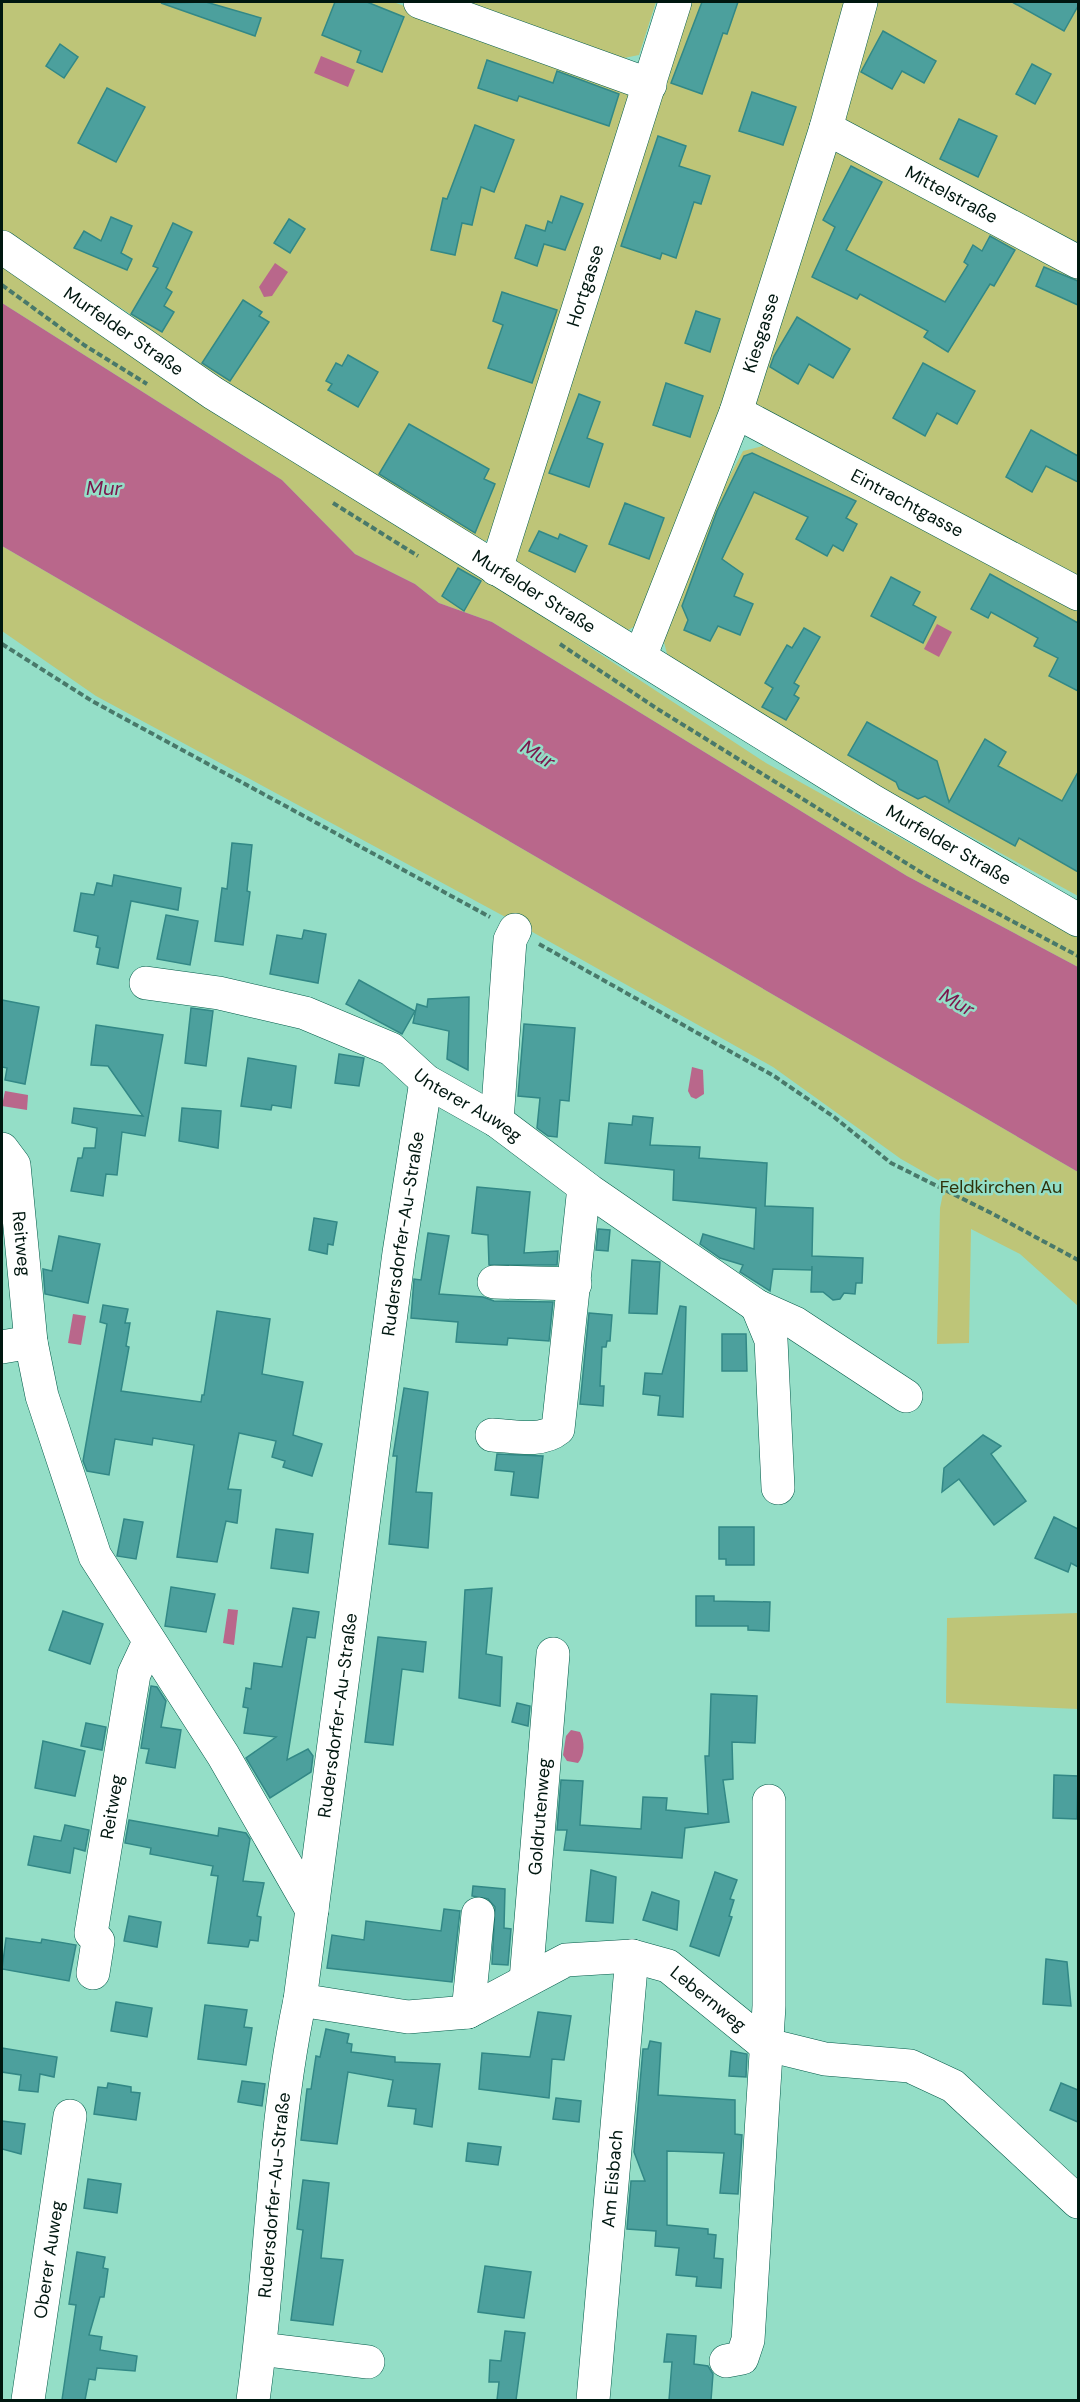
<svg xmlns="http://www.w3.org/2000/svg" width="1080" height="2402" font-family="'DM Sans',sans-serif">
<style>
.green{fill:#bec578}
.water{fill:#b9678b}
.building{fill:#4ca09d;stroke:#328886;stroke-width:1.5}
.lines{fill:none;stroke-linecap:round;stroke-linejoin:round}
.minor-casing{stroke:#005a48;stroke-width:34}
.path{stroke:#49796a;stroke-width:4;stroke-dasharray:6 3;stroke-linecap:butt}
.minor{stroke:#fff;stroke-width:33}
.labels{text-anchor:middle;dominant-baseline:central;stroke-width:5;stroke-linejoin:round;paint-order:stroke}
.street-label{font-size:18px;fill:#001710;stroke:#94dec7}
.park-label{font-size:18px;fill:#2f310a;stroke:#94dec7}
.water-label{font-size:20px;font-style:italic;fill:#7b174d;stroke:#94dec7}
</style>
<rect width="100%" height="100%" fill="#94dec7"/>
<g class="green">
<polygon points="2,2 393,2 632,85 489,538 480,546 199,368 130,314 2,231"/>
<polygon points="456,2 656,2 639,55 619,59"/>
<polygon points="687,2 848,2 770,267 644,621 623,633 517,567 515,544"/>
<polygon points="875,2 1078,2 1078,251 839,124"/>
<polygon points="839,149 1078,276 1078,584 753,409 827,154"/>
<polygon points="2,261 766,763 1078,937 1078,967 907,876 492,622 439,603 415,584 355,554 282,480 2,303"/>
<polygon points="771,444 1078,609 1078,896 805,745 667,654 662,634 692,547 743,451"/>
<polygon points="2,546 1078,1172 1078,1306 1020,1254 971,1229 969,1343 937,1344 940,1208 945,1184 901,1159 773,1067 511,920 96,696 2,631"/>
<polygon points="1078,1613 1078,1709 946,1703 947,1618"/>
</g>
<g class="water">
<polygon points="321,56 355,70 348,87 314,73"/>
<polygon points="275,263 288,272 272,296 264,297 259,287"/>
<polygon points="2,303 282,480 355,554 415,584 439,603 492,622 907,876 1078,967 1078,1172 2,546"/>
<polygon points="937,624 952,632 939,657 924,649"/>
<polygon points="692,1067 703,1070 704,1094 696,1099 691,1097 688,1091"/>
<polygon points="5,1091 28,1095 27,1110 2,1106"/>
<polygon points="73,1314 86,1316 81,1345 68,1343"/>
<polygon points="228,1609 238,1610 234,1645 223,1643"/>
<path d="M571,1730L580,1732C585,1741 585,1755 578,1763L567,1761L563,1755L566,1736Z"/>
</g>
<g class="building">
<polygon points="335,2 367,2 404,17 382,72 357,62 361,51 322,35"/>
<polygon points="702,2 738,2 727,34 723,33 702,94 671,83"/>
<polygon points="1012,2 1078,2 1078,6 1064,31"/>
<polygon points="161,3 206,2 261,18 255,36"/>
<polygon points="883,31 936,61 924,83 902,71 892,89 861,72"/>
<polygon points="60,44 78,57 64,78 46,66"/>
<polygon points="487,60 553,83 557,71 619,94 609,126 519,96 517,101 478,88"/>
<polygon points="1032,64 1051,74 1035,104 1016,94"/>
<polygon points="107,88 145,107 116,162 78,143"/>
<polygon points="752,92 796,107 783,145 739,131"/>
<polygon points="959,119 997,136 978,177 940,159"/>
<polygon points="475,125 514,140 494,192 481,187 472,225 462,223 455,255 431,250 443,198 447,199"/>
<polygon points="658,136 686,146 679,166 710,176 701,204 694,202 676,258 662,253 660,259 621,246"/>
<polygon points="851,166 882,182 846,250 945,302 968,265 964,262 973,245 982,251 990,236 1015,250 994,286 990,284 948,352 924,337 928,331 860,294 857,299 812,277 835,227 823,220"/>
<polygon points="561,196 583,204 565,250 544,244 537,266 515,258 526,225 545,231 548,221 552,223"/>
<polygon points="111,217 132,226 121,253 132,259 127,270 74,248 84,231 101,241"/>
<polygon points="289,219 305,229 290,253 274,243"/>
<polygon points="173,223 192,232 166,288 172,292 164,306 174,312 162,332 131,314 158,268 153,266"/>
<polygon points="1044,267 1078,281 1078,305 1036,286"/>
<polygon points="502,292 557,310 532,383 488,368 503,325 493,321"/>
<polygon points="243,300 262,312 259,316 269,322 230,381 202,363"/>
<polygon points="696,311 720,319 710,352 685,343"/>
<polygon points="797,317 850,349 833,378 809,364 798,384 770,367 774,356"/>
<polygon points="348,355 378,372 358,407 328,390 332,384 326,381 336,363 342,366"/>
<polygon points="923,363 975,391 957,424 937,413 925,436 893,418"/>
<polygon points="666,383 703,396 690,437 653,425"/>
<polygon points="579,394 600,402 587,438 603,444 589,487 549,473"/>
<polygon points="409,424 489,469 484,479 495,484 475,533 379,474"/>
<polygon points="1031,430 1078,456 1078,482 1046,466 1032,492 1006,477"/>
<polygon points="752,453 856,501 846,518 857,524 843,551 833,545 827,556 796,539 808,517 754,492 722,559 743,574 734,596 753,604 740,635 718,626 710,641 684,630 688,620 682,606 717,511 744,456"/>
<polygon points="625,503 664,518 649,559 609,544"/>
<polygon points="539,531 558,539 560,534 587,546 575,572 529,551"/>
<polygon points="458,568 481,581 464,611 442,596"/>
<polygon points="990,574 1078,623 1078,691 1049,676 1058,658 1034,646 1038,638 991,612 988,618 971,609"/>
<polygon points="891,577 920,592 913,605 936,617 923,643 871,616"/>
<polygon points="804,628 820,637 794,683 799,686 794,695 799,698 786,720 762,707 773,688 765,683 787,645 792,648"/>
<polygon points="867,722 937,761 949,802 985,739 1006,752 998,766 1062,801 1078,772 1078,872 1019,838 1015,846 925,796 918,799 899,789 896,782 848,755"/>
<polygon points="232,843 252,845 247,891 250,892 243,945 215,941 222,888 227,889"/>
<polygon points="114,875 181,888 178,910 131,901 118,968 97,964 100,948 96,947 98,936 74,931 81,893 94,895 97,883 112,886"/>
<polygon points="166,915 198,921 190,965 157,959"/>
<polygon points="304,930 326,934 318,983 270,974 277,935 302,939"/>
<polygon points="359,980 415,1011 402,1034 346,1004"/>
<polygon points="469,997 468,1070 447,1059 449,1031 413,1023 417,1004 427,1007 428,999"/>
<polygon points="2,1000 39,1007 25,1084 5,1080 7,1068 2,1067"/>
<polygon points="191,1008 213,1011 206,1066 185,1063"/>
<polygon points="524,1024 575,1028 569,1101 560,1100 557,1137 548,1136 537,1128 540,1098 518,1096"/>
<polygon points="96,1025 163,1035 145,1136 122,1132 117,1175 106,1174 103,1196 71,1191 78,1158 82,1158 84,1148 95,1148 97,1128 72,1123 74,1108 143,1116 108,1066 91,1065"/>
<polygon points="339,1054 364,1058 359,1086 335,1083"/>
<polygon points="248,1058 296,1066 291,1108 272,1105 271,1110 241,1106"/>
<polygon points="182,1108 221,1111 218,1148 179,1141"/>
<polygon points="633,1116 653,1118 650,1145 700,1147 699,1158 767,1163 765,1206 813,1208 812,1256 863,1258 862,1283 856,1283 855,1294 844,1293 840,1299 833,1300 823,1292 811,1292 812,1266 812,1270 773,1269 770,1291 740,1272 743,1265 720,1258 700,1244 703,1234 754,1249 756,1208 673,1200 674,1170 605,1163 609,1123 632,1125"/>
<polygon points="477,1187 530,1192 524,1253 558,1251 557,1265 489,1265 488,1235 472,1233"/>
<polygon points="314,1218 337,1222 333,1245 328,1244 327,1254 309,1250"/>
<polygon points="598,1229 610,1230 608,1251 596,1250"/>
<polygon points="428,1233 449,1236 439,1294 483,1297 494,1301 553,1302 549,1341 508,1338 507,1345 456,1342 458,1322 411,1318 414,1279 421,1280"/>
<polygon points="59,1236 100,1244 88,1303 45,1294 43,1269 52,1271"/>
<polygon points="632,1260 660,1262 657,1314 629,1313"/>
<polygon points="103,1305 128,1309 125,1323 130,1323 126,1346 129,1347 121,1391 201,1402 202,1395 204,1395 217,1311 270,1319 262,1374 303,1382 293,1435 322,1444 312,1476 283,1467 285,1461 272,1457 276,1441 239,1433 228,1489 241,1490 237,1523 226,1521 217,1562 177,1557 194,1445 153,1438 152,1445 115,1439 109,1475 87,1471 83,1461 107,1324 100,1322"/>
<polygon points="680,1306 686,1307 683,1417 658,1415 660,1396 643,1394 645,1373 662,1374"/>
<polygon points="589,1313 612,1315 610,1341 607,1341 606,1347 602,1347 600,1386 604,1386 603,1406 580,1404"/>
<polygon points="722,1334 746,1334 747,1371 722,1371"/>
<polygon points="404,1388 428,1392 416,1492 432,1493 428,1548 389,1544 397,1456 393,1456"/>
<polygon points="983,1435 1001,1446 991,1454 1026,1501 994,1525 959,1479 942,1492 944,1468"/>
<polygon points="497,1454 543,1456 538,1498 511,1495 514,1472 495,1470"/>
<polygon points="1054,1517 1078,1529 1078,1567 1071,1563 1068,1572 1035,1558"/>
<polygon points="124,1519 143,1522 136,1559 117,1556"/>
<polygon points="719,1527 754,1527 754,1565 726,1565 726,1559 719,1559"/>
<polygon points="276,1529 313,1534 308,1573 271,1568"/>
<polygon points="171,1587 215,1594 206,1632 165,1626"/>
<polygon points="492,1588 486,1654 502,1657 500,1706 459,1698 465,1590"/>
<polygon points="696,1596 714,1596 714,1601 770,1602 769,1631 748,1630 748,1626 696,1626"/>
<polygon points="293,1608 319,1612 315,1638 307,1637 287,1760 308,1749 313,1756 311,1772 270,1798 246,1758 276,1737 244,1733 248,1708 243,1707 246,1688 251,1689 254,1663 282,1667"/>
<polygon points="63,1611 103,1624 90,1664 49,1650"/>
<polygon points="378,1637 426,1642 423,1672 402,1669 393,1745 365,1742"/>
<polygon points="151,1686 157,1687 166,1701 161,1727 181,1730 175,1768 146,1763 149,1749 141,1748"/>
<polygon points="711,1694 757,1696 755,1743 732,1742 733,1779 723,1780 729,1822 685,1828 682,1858 564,1850 567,1830 557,1830 561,1780 583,1781 580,1825 641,1829 643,1797 667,1798 666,1810 708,1814 705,1756 709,1756"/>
<polygon points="517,1703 530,1706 528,1726 512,1722"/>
<polygon points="86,1723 106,1727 102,1750 81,1746"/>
<polygon points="43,1741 85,1751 75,1796 35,1788"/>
<polygon points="1054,1775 1078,1776 1077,1819 1053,1818"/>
<polygon points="129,1820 218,1836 219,1828 246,1833 250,1839 243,1881 264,1883 257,1916 261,1917 258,1941 250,1940 248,1947 208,1943 218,1876 211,1875 213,1866 150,1854 151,1848 125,1843"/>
<polygon points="65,1825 89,1830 85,1851 74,1848 70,1873 28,1865 34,1836 61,1841"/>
<polygon points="591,1870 616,1877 613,1923 586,1921"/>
<polygon points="715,1872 737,1880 730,1899 734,1900 729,1916 732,1917 719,1956 690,1946"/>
<polygon points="473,1886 505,1889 504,1928 511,1929 508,1965 492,1964 495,1907 488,1899 472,1896"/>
<polygon points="652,1892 679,1901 677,1930 643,1920"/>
<polygon points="444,1909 460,1911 452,1982 327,1968 332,1935 364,1940 366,1921 441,1931"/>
<polygon points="129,1916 161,1922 157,1947 124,1941"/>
<polygon points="6,1938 41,1943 42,1939 76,1945 69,1981 2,1969"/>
<polygon points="1046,1959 1067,1962 1071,2006 1043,2004"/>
<polygon points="116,2002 152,2008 147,2037 111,2031"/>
<polygon points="205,2005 247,2010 244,2027 252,2028 246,2065 198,2059"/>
<polygon points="538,2012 571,2016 564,2060 552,2059 549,2098 479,2089 482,2053 530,2057"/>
<polygon points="326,2029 349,2034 347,2043 352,2044 351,2052 395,2057 395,2062 440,2064 432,2127 414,2124 416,2109 388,2106 393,2080 348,2072 337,2144 301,2140 307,2089 311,2089 316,2056 320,2057"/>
<polygon points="650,2041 661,2043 658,2095 735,2100 735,2134 742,2135 738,2194 720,2193 724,2153 667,2151 667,2225 708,2229 708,2234 716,2235 714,2258 723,2259 721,2288 696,2286 697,2277 676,2275 679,2248 655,2246 656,2231 627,2229 631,2181 645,2181 634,2152 643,2049 648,2049"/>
<polygon points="2,2048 57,2057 54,2077 40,2074 38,2092 19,2090 21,2075 2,2072"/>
<polygon points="731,2051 747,2054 746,2077 729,2076"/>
<polygon points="242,2081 265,2084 262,2106 238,2102"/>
<polygon points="108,2083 131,2087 131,2092 140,2093 136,2120 94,2114 98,2087 107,2088"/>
<polygon points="1061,2083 1078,2090 1078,2122 1050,2110"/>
<polygon points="556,2098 581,2101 579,2122 553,2119"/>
<polygon points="2,2121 25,2124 21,2154 2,2149"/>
<polygon points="468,2143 501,2147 498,2165 466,2161"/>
<polygon points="88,2179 121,2184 117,2213 84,2208"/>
<polygon points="303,2180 329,2183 321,2258 343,2260 333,2325 291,2320 303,2230 297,2229"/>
<polygon points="77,2252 105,2257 103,2268 108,2269 104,2297 100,2297 89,2335 102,2337 100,2350 137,2356 135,2371 97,2368 95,2380 89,2379 85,2400 62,2400 76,2305 69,2304"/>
<polygon points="485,2266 531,2272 524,2318 478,2312"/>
<polygon points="505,2331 525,2333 516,2400 497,2400 499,2382 489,2382 490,2360 501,2361"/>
<polygon points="667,2334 696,2336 694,2364 708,2366 713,2374 711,2400 669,2400 672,2362 664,2362"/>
</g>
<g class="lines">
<g class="minor-casing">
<g id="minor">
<polyline points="420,2 650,85"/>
<path id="s1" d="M826,128L1078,262"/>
<path id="s2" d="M2,247L213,393L871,800L1078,920"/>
<path id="s3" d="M736,412L1078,594"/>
<path id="s4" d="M496,569L675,2"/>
<path id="s5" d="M640,657L736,412L826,128L861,2"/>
<path id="s6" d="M146,983L219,993L305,1013L391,1049L426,1081L497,1121L590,1191L757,1306L795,1323L906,1396"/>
<polyline points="497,1121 510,940 515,930"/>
<path id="s7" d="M2,1149L14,1165L31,1342L42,1396L95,1556L223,1755L312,1910"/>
<polyline points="494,1282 575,1284"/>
<polyline points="757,1306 771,1340 778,1488"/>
<polyline points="2,1347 31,1342"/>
<path d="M492,1435C513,1436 541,1443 558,1429L584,1187"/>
<path id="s8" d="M93,1973L98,1941L91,1933L134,1674L149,1642"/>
<path id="s9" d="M526,1980L553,1654"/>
<path id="s10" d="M300,2000L408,2017L468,2012L566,1960L632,1956L668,1966L764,2044L825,2059L910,2066L953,2086L1078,2202"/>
<polyline points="468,2012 478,1914"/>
<polyline points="260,2349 368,2362"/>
<polyline points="726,2361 742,2358 748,2340 769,2006 769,1801"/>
<path id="s11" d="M28,2400L70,2116"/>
<path id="s12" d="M253,2400C272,2268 272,2131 300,2000L399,1253L426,1081"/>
<path id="s13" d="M593,2400L632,1956"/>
</g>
</g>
<g class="path">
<polyline points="2,285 84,345 147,384"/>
<polyline points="333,503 418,556"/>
<polyline points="2,644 92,701 490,917"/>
<polyline points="560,644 656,708 927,876 1078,956"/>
<polyline points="539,944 774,1076 834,1117 891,1163 993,1214 1078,1260"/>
</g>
<use href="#minor" class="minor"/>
</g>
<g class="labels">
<g class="street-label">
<text stroke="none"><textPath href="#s1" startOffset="142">Mittelstraße</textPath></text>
<text stroke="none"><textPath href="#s4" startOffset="297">Hortgasse</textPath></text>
<text stroke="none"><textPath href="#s2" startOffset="148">Murfelder Straße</textPath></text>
<text stroke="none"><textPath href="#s5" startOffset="346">Kiesgasse</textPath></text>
<text stroke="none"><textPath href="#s3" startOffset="194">Eintrachtgasse</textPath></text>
<text stroke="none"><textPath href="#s2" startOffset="634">Murfelder Straße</textPath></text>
<text stroke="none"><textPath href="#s2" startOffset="1120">Murfelder Straße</textPath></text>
<text stroke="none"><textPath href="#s6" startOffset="351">Unterer Auweg</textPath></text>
<text stroke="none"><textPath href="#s12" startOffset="1176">Rudersdorfer-Au-Straße</textPath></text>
<text stroke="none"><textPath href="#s7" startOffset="99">Reitweg</textPath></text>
<text stroke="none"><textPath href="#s12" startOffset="690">Rudersdorfer-Au-Straße</textPath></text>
<text stroke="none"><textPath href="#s8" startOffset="171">Reitweg</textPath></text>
<text stroke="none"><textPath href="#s9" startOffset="164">Goldrutenweg</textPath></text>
<text stroke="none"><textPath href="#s10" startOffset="436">Lebernweg</textPath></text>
<text stroke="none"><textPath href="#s13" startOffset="222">Am Eisbach</textPath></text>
<text stroke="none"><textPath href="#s12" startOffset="206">Rudersdorfer-Au-Straße</textPath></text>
<text stroke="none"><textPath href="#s11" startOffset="142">Oberer Auweg</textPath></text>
</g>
<g class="park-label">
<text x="1001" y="1187">Feldkirchen Au</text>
</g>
<g class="water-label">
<text x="104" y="488">Mur</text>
<text transform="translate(538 754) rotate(31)">Mur</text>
<text transform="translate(957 1002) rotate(29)">Mur</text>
</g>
</g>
<rect width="1080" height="2402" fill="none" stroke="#001710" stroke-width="6"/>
</svg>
